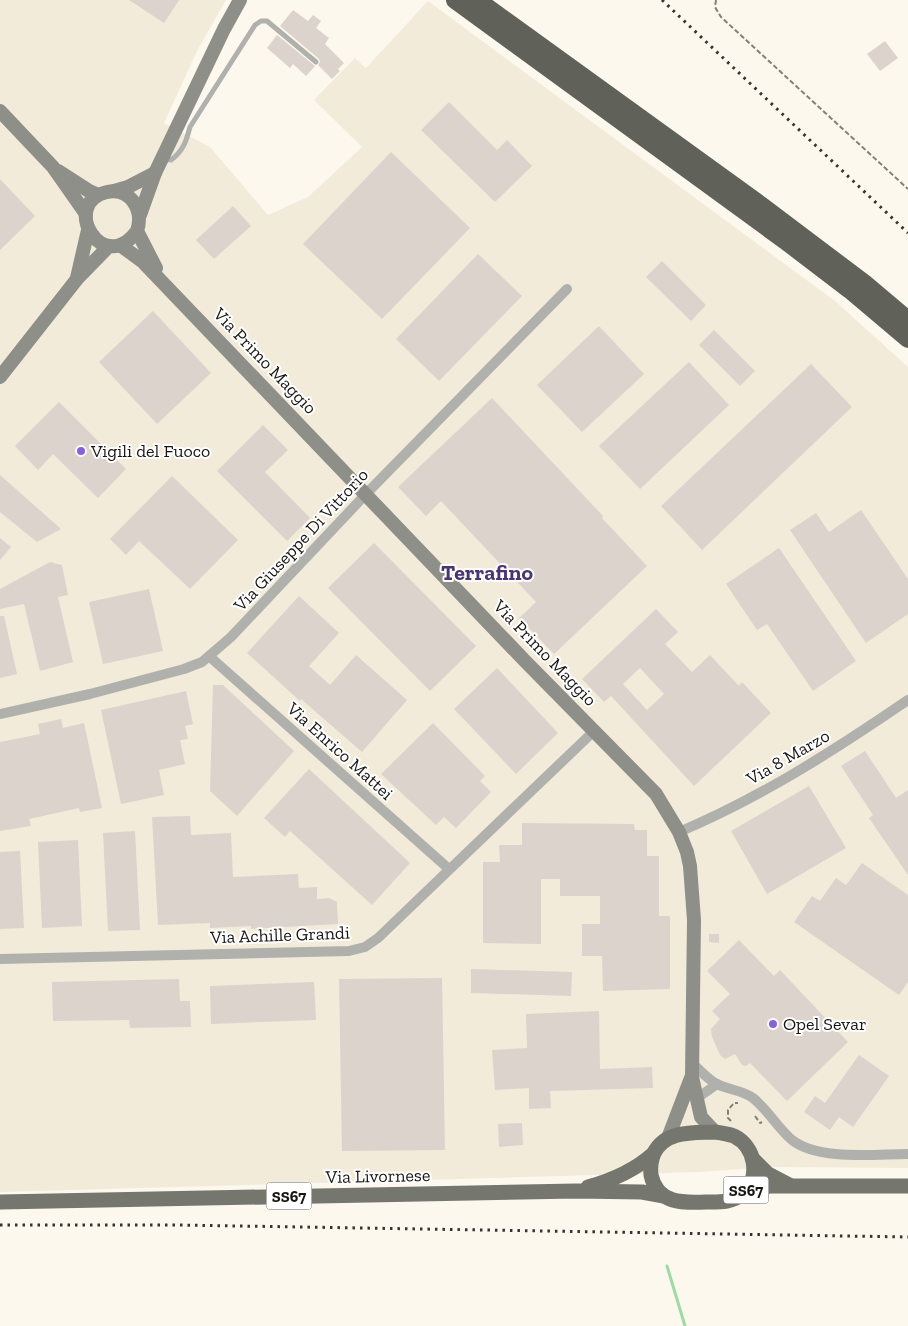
<svg xmlns="http://www.w3.org/2000/svg" width="908" height="1326" font-family="'Zilla Slab',serif">
<style>
.built{fill:#f2ebda}
.lines{fill:none;stroke-linecap:round;stroke-linejoin:round}
.stream{stroke:#9fdaa6;stroke-width:3}
.building{fill:#dcd3cc;fill-rule:evenodd}
.path{stroke:#828079;stroke-width:2;stroke-dasharray:5 2.5;stroke-linecap:butt}
.lane{stroke:#b0b1ad;stroke-width:5}
.street{stroke:#b0b1ad;stroke-width:10}
.secondary{stroke:#8e8f89;stroke-width:14}
.primary{stroke:#75776f;stroke-width:15}
.highway{stroke:#60625a;stroke-width:18}
.rail{stroke:#34332f;stroke-width:3;stroke-dasharray:2.5 5;stroke-linecap:butt}
.poi-dot{fill:#8a60da;stroke:#fff;stroke-width:2}
.labels{text-anchor:middle;dominant-baseline:central;stroke-width:4;stroke-linejoin:round;paint-order:stroke}
.shield{fill:#fff;stroke:#5d5c5a;stroke-width:1}
.shield-label{font-size:16px;font-weight:bold;fill:#171613}
.street-label{font-size:18px;fill:#171613;stroke:#fff}
.poi-label{font-size:18px;fill:#171613;stroke:#fff;text-anchor:start}
.district-label{font-size:22px;font-weight:bold;fill:#493571;stroke:#fff}
</style>
<rect width="100%" height="100%" fill="#fcf8ee"/>
<polygon class="built" points="0,0 226,0 197,51 164,123 210,147 268,215 308,197 362,147 314,100 355,58 366,68 428,1 835,301 908,367 908,1168 771,1167 699,1172 0,1192"/>
<g class="lines">
<polyline class="stream" points="667,1266 685,1326"/>
</g>
<g class="building">
<polygon points="129,0 179,0 164,23"/>
<polygon points="293,10 308,21 313,15 321,21 316,28 329,38 325,44 344,63 338,69 340,71 332,79 318,65 320,62 319,59 280,26"/>
<polygon points="277,35 315,66 306,76 293,64 290,68 267,48"/>
<polygon points="885,41 898,58 880,71 867,54"/>
<polygon points="449,102 497,150 507,140 532,166 495,202 421,130"/>
<polygon points="391,152 470,228 382,319 303,244"/>
<polygon points="0,179 35,216 0,250"/>
<polygon points="233,206 251,226 214,259 196,240"/>
<polygon points="478,254 522,296 439,381 396,339"/>
<polygon points="662,261 706,305 691,321 646,277"/>
<polygon points="153,311 211,373 157,424 99,362"/>
<polygon points="599,326 644,374 582,432 537,385"/>
<polygon points="714,330 755,371 740,386 699,345"/>
<polygon points="689,362 729,405 640,489 599,446"/>
<polygon points="811,364 852,407 702,550 661,506"/>
<polygon points="492,398 603,516 602,518 647,566 554,654 519,618 536,602 441,501 426,516 398,487"/>
<polygon points="59,402 126,469 98,498 53,454 38,470 15,446"/>
<polygon points="263,425 288,450 265,472 310,518 287,541 217,471"/>
<polygon points="0,475 61,529 37,542 0,512"/>
<polygon points="172,476 238,540 190,589 139,541 126,555 110,539"/>
<polygon points="861,510 908,579 908,614 866,643 790,530 816,513 829,532"/>
<polygon points="0,538 11,547 0,560"/>
<polygon points="374,543 476,646 430,691 328,588"/>
<polygon points="779,548 856,661 813,691 767,624 757,630 726,584"/>
<polygon points="50,562 62,565 68,595 58,597 73,662 40,671 24,604 0,609 0,589"/>
<polygon points="149,589 163,651 103,664 89,602"/>
<polygon points="299,596 339,633 309,666 330,685 356,655 407,700 362,752 301,699 300,701 247,653"/>
<path d="M656,609L678,632L665,644L692,672L710,655L739,686L742,682L771,713L694,786L611,696L604,702L582,679ZM640,668L664,694L647,710L623,684Z"/>
<polygon points="0,616 4,616 17,674 0,678"/>
<polygon points="497,668 558,733 516,774 454,709"/>
<polygon points="213,685 223,685 294,751 237,816 210,791"/>
<polygon points="186,691 193,724 185,726 188,739 180,740 185,764 159,770 164,795 121,804 101,710"/>
<polygon points="61,719 63,728 84,723 102,808 80,812 79,808 29,819 31,826 0,831 0,742 40,734 38,724"/>
<polygon points="433,723 485,776 480,781 491,792 456,828 444,817 436,825 381,774"/>
<polygon points="865,751 896,798 908,790 908,875 869,818 873,815 841,766"/>
<polygon points="309,769 410,863 372,905 290,831 285,837 264,818"/>
<polygon points="809,786 846,848 767,894 731,831"/>
<polygon points="190,816 191,835 231,833 233,877 298,874 299,888 317,887 317,899 329,898 337,902 338,924 251,929 251,926 210,928 210,923 158,925 152,817"/>
<polygon points="522,823 634,824 635,830 647,830 647,856 659,856 659,916 670,916 670,989 603,991 602,956 582,956 582,924 600,924 600,896 560,896 560,879 541,879 541,944 483,943 483,862 500,862 499,845 522,845"/>
<polygon points="135,831 140,930 108,931 103,833"/>
<polygon points="78,840 82,926 42,928 38,842"/>
<polygon points="20,851 24,928 0,929 0,852"/>
<polygon points="862,863 908,895 908,982 899,995 794,922 812,896 820,901 836,878 846,885"/>
<polygon points="709,934 719,934 719,943 709,942"/>
<polygon points="739,940 774,976 780,970 848,1042 787,1101 750,1063 746,1066 742,1065 735,1054 725,1059 720,1055 712,1037 711,1029 720,1019 712,1011 730,994 707,971"/>
<polygon points="471,969 572,972 571,996 471,993"/>
<polygon points="442,978 445,1150 342,1151 339,979"/>
<polygon points="179,979 180,1001 190,1001 191,1027 130,1028 129,1020 53,1021 52,982"/>
<polygon points="314,982 316,1020 211,1024 210,986"/>
<polygon points="599,1011 600,1069 652,1067 653,1088 550,1091 551,1108 529,1109 529,1088 495,1090 492,1050 527,1048 526,1014"/>
<polygon points="859,1055 889,1076 853,1127 839,1117 830,1130 804,1112 815,1096 825,1103"/>
<polygon points="522,1123 523,1145 499,1147 498,1124"/>
</g>
<g class="lines">
<g class="path">
<polyline points="716,0 715,7 721,17 908,189"/>
<polyline points="755,1116 760,1123 762,1122"/>
<polyline points="731,1121 728,1118 728,1110 734,1103 738,1103"/>
</g>
<path class="lane" d="M164,159L171,160C183,151 186,142 190,127L255,25L261,21H267L316,62"/>
<g class="street">
<polyline points="209,656 449,869"/>
<polyline points="0,714 90,694 184,669 202,662 231,637 366,494 567,289"/>
<path d="M679,832C760,798 835,750 908,700"/>
<polyline points="0,959 349,951 365,947 378,938 594,731"/>
<path d="M691,1062C699,1069 708,1080 717,1084C729,1090 742,1090 753,1098C768,1110 777,1127 792,1140C819,1161 875,1154 908,1154"/>
<polyline points="696,1099 717,1084"/>
</g>
<g class="secondary">
<polyline points="0,111 53,167 86,214"/>
<polyline points="58,171 89,191 98,195"/>
<polyline points="114,191 128,187 155,173"/>
<polyline points="140,215 155,173 224,29 240,0"/>
<path d="M137,231C103,278 59,203 107,192C131,187 144,211 137,231L156,268"/>
<polyline points="120,245 142,261 525,661 656,794 679,832 687,852 690,866 694,920 692,1077 701,1117 715,1132"/>
<polyline points="77,278 88,230"/>
<polyline points="0,377 77,279 109,246"/>
<polyline points="668,1138 691,1078"/>
</g>
<g class="primary">
<path d="M715,1132C722,1133 728,1134 734,1136C756,1147 761,1178 742,1194C732,1203 719,1202 706,1202C683,1203 657,1204 651,1175C650,1167 651,1160 654,1153C666,1130 693,1133 715,1132Z"/>
<polyline points="753,1159 768,1174 789,1185"/>
<path d="M588,1187C613,1180 634,1171 653,1154"/>
<polyline points="743,1193 770,1186 908,1186"/>
<polyline points="0,1202 577,1191 642,1192 664,1196"/>
</g>
<g class="highway">
<polyline points="455,0 787,242 850,290 908,339"/>
<polyline points="477,0 762,206 864,283 908,320"/>
</g>
<g class="rail">
<polyline points="662,0 908,233"/>
<polyline points="0,1225 179,1225 908,1237"/>
</g>
</g>
<g class="poi-dot">
<circle cx="81" cy="451" r="5"/>
<circle cx="773" cy="1024" r="5"/>
</g>
<g class="labels">
<g class="shield">
<rect x="723.5" y="1176.5" width="45" height="27" rx="4"/>
<rect x="266.5" y="1182.5" width="45" height="27" rx="4"/>
</g>
<g class="shield-label">
<text x="746" y="1190">SS67</text>
<text x="289" y="1196">SS67</text>
</g>
<g class="street-label">
<text transform="translate(265 361) rotate(46)">Via Primo Maggio</text>
<text transform="translate(301 540) rotate(-47)">Via Giuseppe Di Vittorio</text>
<text transform="translate(545 653) rotate(46)">Via Primo Maggio</text>
<text transform="translate(340 751) rotate(42)">Via Enrico Mattei</text>
<text transform="translate(788 757) rotate(-30)">Via 8 Marzo</text>
<text transform="translate(280 935) rotate(-2)">Via Achille Grandi</text>
<text transform="translate(378 1176) rotate(-1)">Via Livornese</text>
</g>
<g class="poi-label">
<text x="91" y="451">Vigili del Fuoco</text>
<text x="783" y="1024">Opel Sevar</text>
</g>
<g class="district-label">
<text x="487" y="572">Terrafino</text>
</g>
</g>
</svg>
